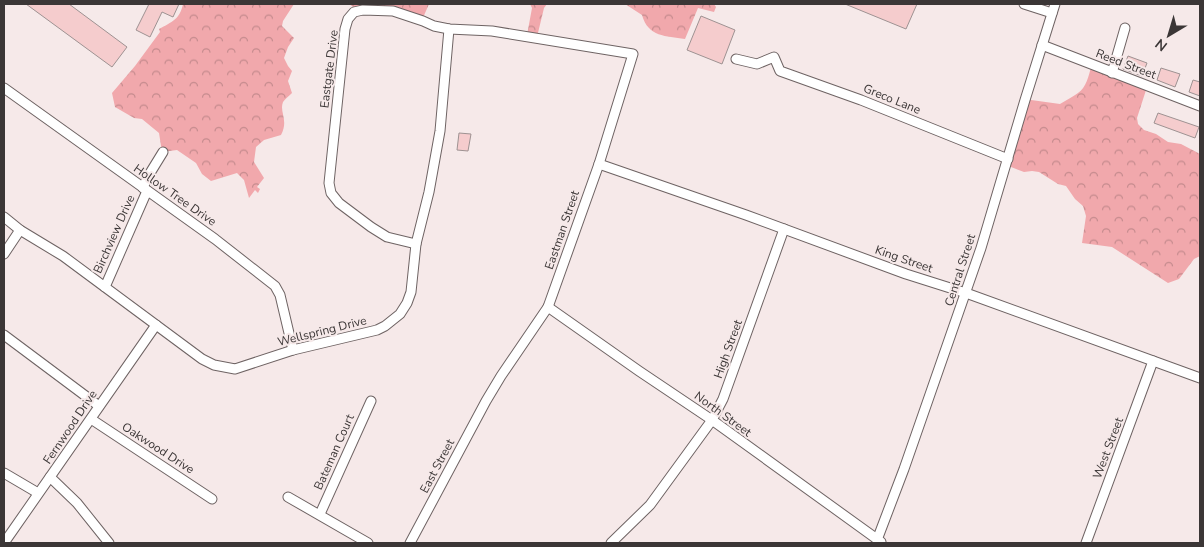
<svg xmlns="http://www.w3.org/2000/svg" width="1204" height="547" font-family="'Nunito Sans',sans-serif">
<style>
.forest{fill:url(#forest-crowns)}
.building{fill:#f5cccd;stroke:#9e9292}
.lines{fill:none;stroke-linecap:round;stroke-linejoin:round}
.minor-casing{stroke:#6e6363;stroke-width:11}
.minor{stroke:#fff;stroke-width:9}
.labels{text-anchor:middle;dominant-baseline:central;stroke-width:4;stroke-linejoin:round;paint-order:stroke}
.street-label{font-size:12px;fill:#3b3636;stroke:#f6e9e9}
</style>
<defs>
<pattern id="forest-crowns" width="20" height="18" patternUnits="userSpaceOnUse" patternTransform="scale(1.25)"><rect width="20" height="18" fill="#f1a8ac"/><path d="M2 6a3 3 0 1 1 6 0M12 15a3 3 0 1 1 6 0" fill="none" stroke="#c48a8d"/></pattern>
</defs>
<rect width="100%" height="100%" fill="#f6e9e9"/>
<g class="forest">
<path d="M183,4H294L283,21L282,26L294,38L288,47L284,58L288,66L292,71L288,81L292,93C289,96 285,99 283,102C279,112 289,120 281,135L264,140L256,147L254,162L264,178L257,187L260,189L258,193L255,190L249,198L244,180L237,173L211,181L202,174L196,163L177,150L162,152L159,133L142,119L134,118L115,107L112,93L135,66L160,32L159,29C172,22 180,19 183,4Z"/>
<polygon points="349,4 429,4 422,20 390,11 359,11"/>
<polygon points="530,4 547,4 544,8 537,37 527,35 532,8"/>
<path d="M625,4H714L716,7L714,12L698,8L685,39C666,36 648,37 642,15Z"/>
<path d="M1091,67L1147,87L1137,118L1138,124L1144,130L1156,134L1168,142L1181,144L1200,154V256L1194,259L1179,279L1168,283L1112,247L1082,243L1086,216L1083,206L1075,199L1066,186L1058,184L1039,172L1032,171L1024,172L1006,165L1024,99L1060,104C1066,100 1073,97 1078,93C1086,88 1089,75 1091,67Z"/>
</g>
<g class="building">
<polygon points="26,4 69,4 127,47 112,67"/>
<polygon points="149,4 179,4 173,17 162,12 150,37 136,30"/>
<polygon points="845,4 917,4 906,29"/>
<polygon points="701,16 735,30 722,64 687,50"/>
<polygon points="1128,56 1147,63 1142,76 1123,69"/>
<polygon points="1161,68 1180,74 1175,87 1157,80"/>
<polygon points="1193,80 1200,82 1200,96 1189,92"/>
<polygon points="1158,113 1199,127 1195,138 1154,123"/>
<polygon points="459,133 471,134 468,151 457,150"/>
</g>
<g class="lines">
<g class="minor-casing">
<g id="minor">
<polyline points="1024,4 1052,13"/>
<polyline points="1042,45 1200,106"/>
<polyline points="736,59 757,64 774,57 780,71 861,100 1008,159"/>
<polyline points="1112,73 1125,28"/>
<polyline points="4,88 215,239 275,286 280,295 293,350"/>
<polyline points="599,164 746,215 906,274 966,293 1200,378"/>
<polyline points="143,188 147,178 163,152"/>
<polyline points="4,217 20,230 63,256 202,359 214,365 235,369 293,350 377,330 385,326 400,314 407,303 411,292 416,244 429,192 440,131 449,29"/>
<polyline points="4,254 20,230"/>
<polyline points="105,287 147,191"/>
<polyline points="548,307 639,371 712,420 881,542"/>
<polyline points="4,335 99,406"/>
<polyline points="91,419 212,499"/>
<polyline points="4,473 38,493"/>
<polyline points="50,477 77,503 109,543"/>
<polyline points="288,497 368,543"/>
<polyline points="320,514 371,401"/>
<polyline points="877,540 904,469 981,248 1025,100 1055,4"/>
<polyline points="4,543 156,325"/>
<polyline points="410,543 486,401 501,376 548,307 599,164 633,54 492,31 449,29 434,26 423,21 393,11 363,10 354,12 348,19 345,29 329,183 331,193 339,203 371,227 387,237 416,244"/>
<polyline points="611,543 650,505 712,420 723,399 784,229"/>
<polyline points="1086,543 1153,361"/>
</g>
</g>
<use href="#minor" class="minor"/>
</g>
<g class="labels">
<g class="street-label">
<text transform="translate(1126 64) rotate(21)">Reed Street</text>
<text transform="translate(329 69) rotate(-83)">Eastgate Drive</text>
<text transform="translate(892 99) rotate(22)">Greco Lane</text>
<text transform="translate(175 195) rotate(35)">Hollow Tree Drive</text>
<text transform="translate(562 230) rotate(-71)">Eastman Street</text>
<text transform="translate(114 234) rotate(-66)">Birchview Drive</text>
<text transform="translate(904 259) rotate(19)">King Street</text>
<text transform="translate(960 270) rotate(-72)">Central Street</text>
<text transform="translate(322 331) rotate(-14)">Wellspring Drive</text>
<text transform="translate(728 349) rotate(-70)">High Street</text>
<text transform="translate(723 414) rotate(36)">North Street</text>
<text transform="translate(70 427) rotate(-56)">Fernwood Drive</text>
<text transform="translate(158 448) rotate(33)">Oakwood Drive</text>
<text transform="translate(1108 448) rotate(-69)">West Street</text>
<text transform="translate(334 452) rotate(-66)">Bateman Court</text>
<text transform="translate(437 466) rotate(-62)">East Street</text>
</g>
</g>
<rect width="1204" height="547" fill="none" stroke="#3b3636" stroke-width="10"/>
<g transform="translate(1169 35) rotate(218)" stroke="#f6e9e9" stroke-width="4" paint-order="stroke">
<path d="M0-4L9 19L0 12L-9 19Z" fill="#3b3636"/>
<text y="-8" font-size="14" font-weight="bold" text-anchor="middle" fill="#3b3636">N</text>
</g>
</svg>
